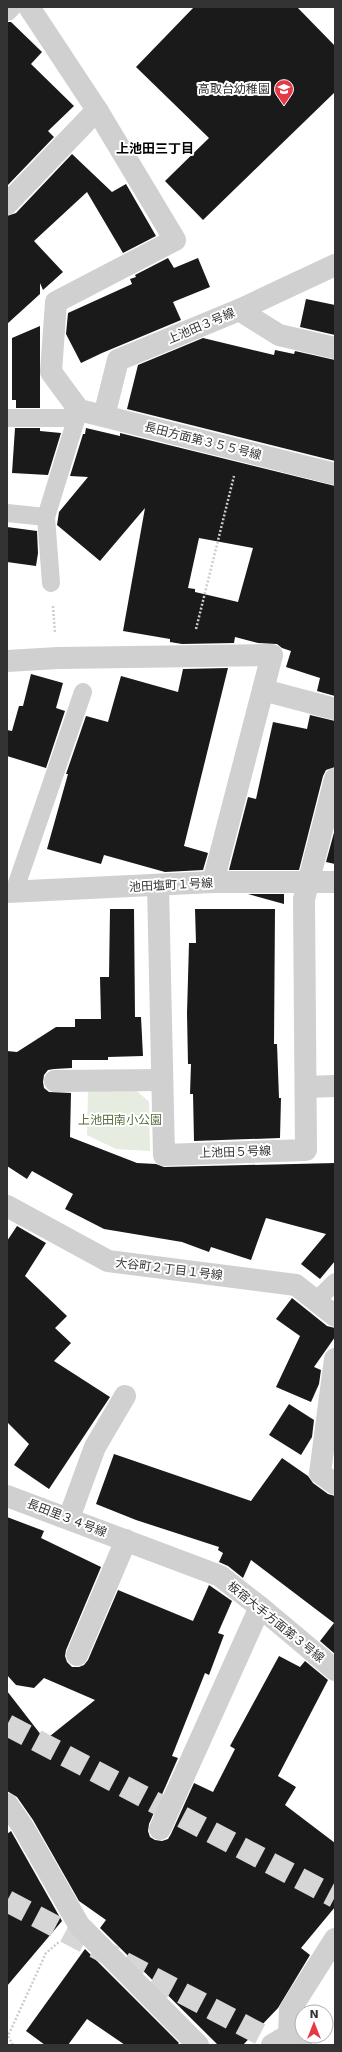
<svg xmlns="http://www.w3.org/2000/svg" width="342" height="2052" font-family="'DejaVu Sans','Noto Sans JP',sans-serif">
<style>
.green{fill:#e6ecdf}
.building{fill:#1a1a1a;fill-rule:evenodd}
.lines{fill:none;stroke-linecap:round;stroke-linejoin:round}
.motorway-tunnel{stroke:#d6d6d6;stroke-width:22;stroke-dasharray:22 11;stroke-linecap:butt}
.path{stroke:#cdcdcd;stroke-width:2.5;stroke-dasharray:2 2;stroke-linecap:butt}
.service{stroke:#d0d0d0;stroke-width:18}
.minor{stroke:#d0d0d0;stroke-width:22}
.labels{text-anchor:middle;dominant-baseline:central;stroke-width:4;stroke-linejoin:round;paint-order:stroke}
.poi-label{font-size:12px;fill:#333;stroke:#fff;text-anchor:end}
.street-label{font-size:12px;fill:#333;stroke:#fff}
.park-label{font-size:12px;fill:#56703f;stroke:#fff}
.neighbourhood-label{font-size:13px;font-weight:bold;fill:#000;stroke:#fff}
</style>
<rect width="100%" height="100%" fill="#fff"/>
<polygon class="green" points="88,1091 137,1091 149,1102 150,1151 116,1149 87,1135"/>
<g class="building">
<polygon points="194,7 297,7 335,46 335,92 203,220 165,181 209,138 136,67"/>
<polygon points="7,22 11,22 42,52 31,64 74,106 48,131 54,137 7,186"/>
<polygon points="72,154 112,192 126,184 156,236 123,253 87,192 34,241 63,272 43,290 40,283 40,294 7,324 7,216 16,213"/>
<polygon points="168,258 174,268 198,258 210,287 173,302 181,320 102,353 81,363 66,334 68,313 132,284 130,279 136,277 135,275"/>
<polygon points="306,299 335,305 335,335 300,327"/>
<polygon points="40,326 40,408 16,408 16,400 12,400 12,338"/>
<polygon points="203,338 274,355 275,350 294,354 295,351 335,360 335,461 127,409 138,365"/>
<polygon points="15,428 40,428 40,431 61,433 48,475 12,473"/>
<path d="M86,428L120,436V433L335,486V696L317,691L320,678L286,667L291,651L282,648L277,644L258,643L235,637L234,643L182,644L170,642V639L123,631L145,508L100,561L57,525L59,512L88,477L70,476L83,434H85ZM199,538L253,548L238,602L195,592V589L188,588Z"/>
<polygon points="7,527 37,531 38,553 36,566 7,562"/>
<polygon points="228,668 184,846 208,853 203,870 165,872 104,855 101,864 47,849 68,774 66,774 86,716 108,722 121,676 178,692 183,669"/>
<polygon points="31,674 63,683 56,708 65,711 46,768 7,756 7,730 12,731 19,706 23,706"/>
<polygon points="310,715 335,721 335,767 326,770 323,776 299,870 229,870 248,797 256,799 273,722 307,729"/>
<polygon points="335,829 335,864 326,862"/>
<polygon points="248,894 284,894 284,904"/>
<polygon points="110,909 134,909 135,1017 141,1017 143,1056 108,1057 108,1060 72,1060 72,1068 54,1069 48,1070 44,1075 43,1082 44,1088 49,1092 71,1093 70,1137 137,1163 156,1164 164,1167 335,1163 335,1261 320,1279 301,1264 326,1234 266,1218 251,1260 211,1247 209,1252 182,1242 104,1229 65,1209 73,1194 32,1171 27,1179 7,1166 7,1051 17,1052 56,1027 75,1027 75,1019 101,1019 100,977 109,977"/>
<polygon points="195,909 275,909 274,1044 277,1044 279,1098 281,1098 280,1138 194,1141 193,1094 190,1094 191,1064 188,1064 187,1013 189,943 196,943"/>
<polygon points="17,1226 46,1243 25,1276 67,1316 55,1328 71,1343 54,1361 110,1397 49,1489 14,1465 29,1444 7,1422 7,1241"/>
<polygon points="292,1298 327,1326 335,1328 335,1337 314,1367 321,1370 319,1384 311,1402 276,1387 300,1336 276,1319"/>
<polygon points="289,1404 314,1420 312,1437 301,1455 269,1435"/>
<polygon points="114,1454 251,1501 282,1458 308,1476 313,1483 328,1494 335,1496 335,1654 320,1641 334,1623 251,1560 243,1578 228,1566 219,1562 223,1553 218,1550 219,1547 136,1520 96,1504"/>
<polygon points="7,1517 44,1531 41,1538 101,1567 66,1650 65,1656 67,1662 72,1667 79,1667 84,1665 88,1660 118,1590 193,1621 209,1585 232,1601 218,1633 224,1635 209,1675 205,1673 172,1756 178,1758 149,1824 148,1831 150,1837 155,1840 162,1841 168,1839 171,1834 194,1783 213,1792 235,1749 230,1746 279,1656 300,1667 305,1661 328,1680 278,1776 296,1787 285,1805 335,1843 335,1907 301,1948 310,1955 278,2008 243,2045 218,2045 100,1928 106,1920 79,1901 33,1820 17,1797 7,1791 7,1691 45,1740 95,1700 44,1678 34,1688 16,1685 7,1675"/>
<polygon points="11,1831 62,1921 7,1986 7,1834"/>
<polygon points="85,1949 179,2043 177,2045 125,2045 87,2019 68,2045 45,2045 26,2031"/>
</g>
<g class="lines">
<g class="motorway-tunnel">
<polyline points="7,1725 335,1897"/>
<polyline points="7,1901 281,2045"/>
</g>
<g class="path">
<polyline points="53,606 55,633"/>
<polyline points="196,629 234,476"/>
<polyline points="13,2045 8,2036 46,1953 59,1942"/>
</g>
<g class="service">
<polyline points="7,418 77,418"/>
<polyline points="7,513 46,517"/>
<polyline points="51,583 46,517 79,410"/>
<polyline points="14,892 83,692"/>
<polyline points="316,1301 335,1282"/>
</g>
<g class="minor">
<polyline points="29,7 97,110 175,240 56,302 51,372 79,410 335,474"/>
<polyline points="7,10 10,7"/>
<polyline points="7,204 97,110"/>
<polyline points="239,310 279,335 335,348"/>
<polyline points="104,416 118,360 239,310 335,265"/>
<polyline points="7,661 58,658 272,655 213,882"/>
<polyline points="263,690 335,709"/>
<polyline points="158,886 164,1155 306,1150 304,899 335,779"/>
<polyline points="7,892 213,882 335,882"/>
<polyline points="55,1081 162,1080"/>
<polyline points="306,1087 335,1086"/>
<polyline points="7,1206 108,1261 296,1285 335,1316"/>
<polyline points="335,1359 320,1473 335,1484"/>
<polyline points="7,1496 220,1576 260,1607 335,1670"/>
<polyline points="69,1518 95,1447 125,1396"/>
<polyline points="77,1655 126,1540"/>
<polyline points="7,1804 23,1827 79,1925 198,2045"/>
<polyline points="160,1829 260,1607"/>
<polyline points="289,2035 290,2010 335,1939"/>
<polyline points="272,2045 289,2035 301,2045"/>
</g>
</g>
<defs>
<g id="school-pin" transform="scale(1)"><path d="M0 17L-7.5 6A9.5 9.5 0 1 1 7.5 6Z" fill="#e63946" stroke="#fff"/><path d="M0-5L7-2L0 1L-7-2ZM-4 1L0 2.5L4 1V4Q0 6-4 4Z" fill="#fff"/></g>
</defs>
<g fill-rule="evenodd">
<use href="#school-pin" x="284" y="89"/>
</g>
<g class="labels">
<g class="poi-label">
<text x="270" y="89">高取台幼稚園</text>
</g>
<g class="street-label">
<text transform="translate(201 326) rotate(-23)">上池田３号線</text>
<text transform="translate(203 441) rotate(14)">長田方面第３５５号線</text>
<text transform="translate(171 885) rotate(-3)">池田塩町１号線</text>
<text transform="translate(235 1152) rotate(-2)">上池田５号線</text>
<text transform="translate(169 1269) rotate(7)">大谷町２丁目１号線</text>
<text transform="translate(67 1518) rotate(21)">長田里３４号線</text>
<text transform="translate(276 1622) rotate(39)">板宿大手方面第３号線</text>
</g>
<g class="park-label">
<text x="120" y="1120">上池田南小公園</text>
</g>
<g class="neighbourhood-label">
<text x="155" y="148">上池田三丁目</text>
</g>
</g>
<rect width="342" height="2052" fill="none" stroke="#333333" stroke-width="16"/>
<g transform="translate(314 2024)"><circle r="19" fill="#ffffff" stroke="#adadad"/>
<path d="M0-3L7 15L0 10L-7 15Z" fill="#e63946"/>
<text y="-6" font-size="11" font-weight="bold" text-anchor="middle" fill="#333333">N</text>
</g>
</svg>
